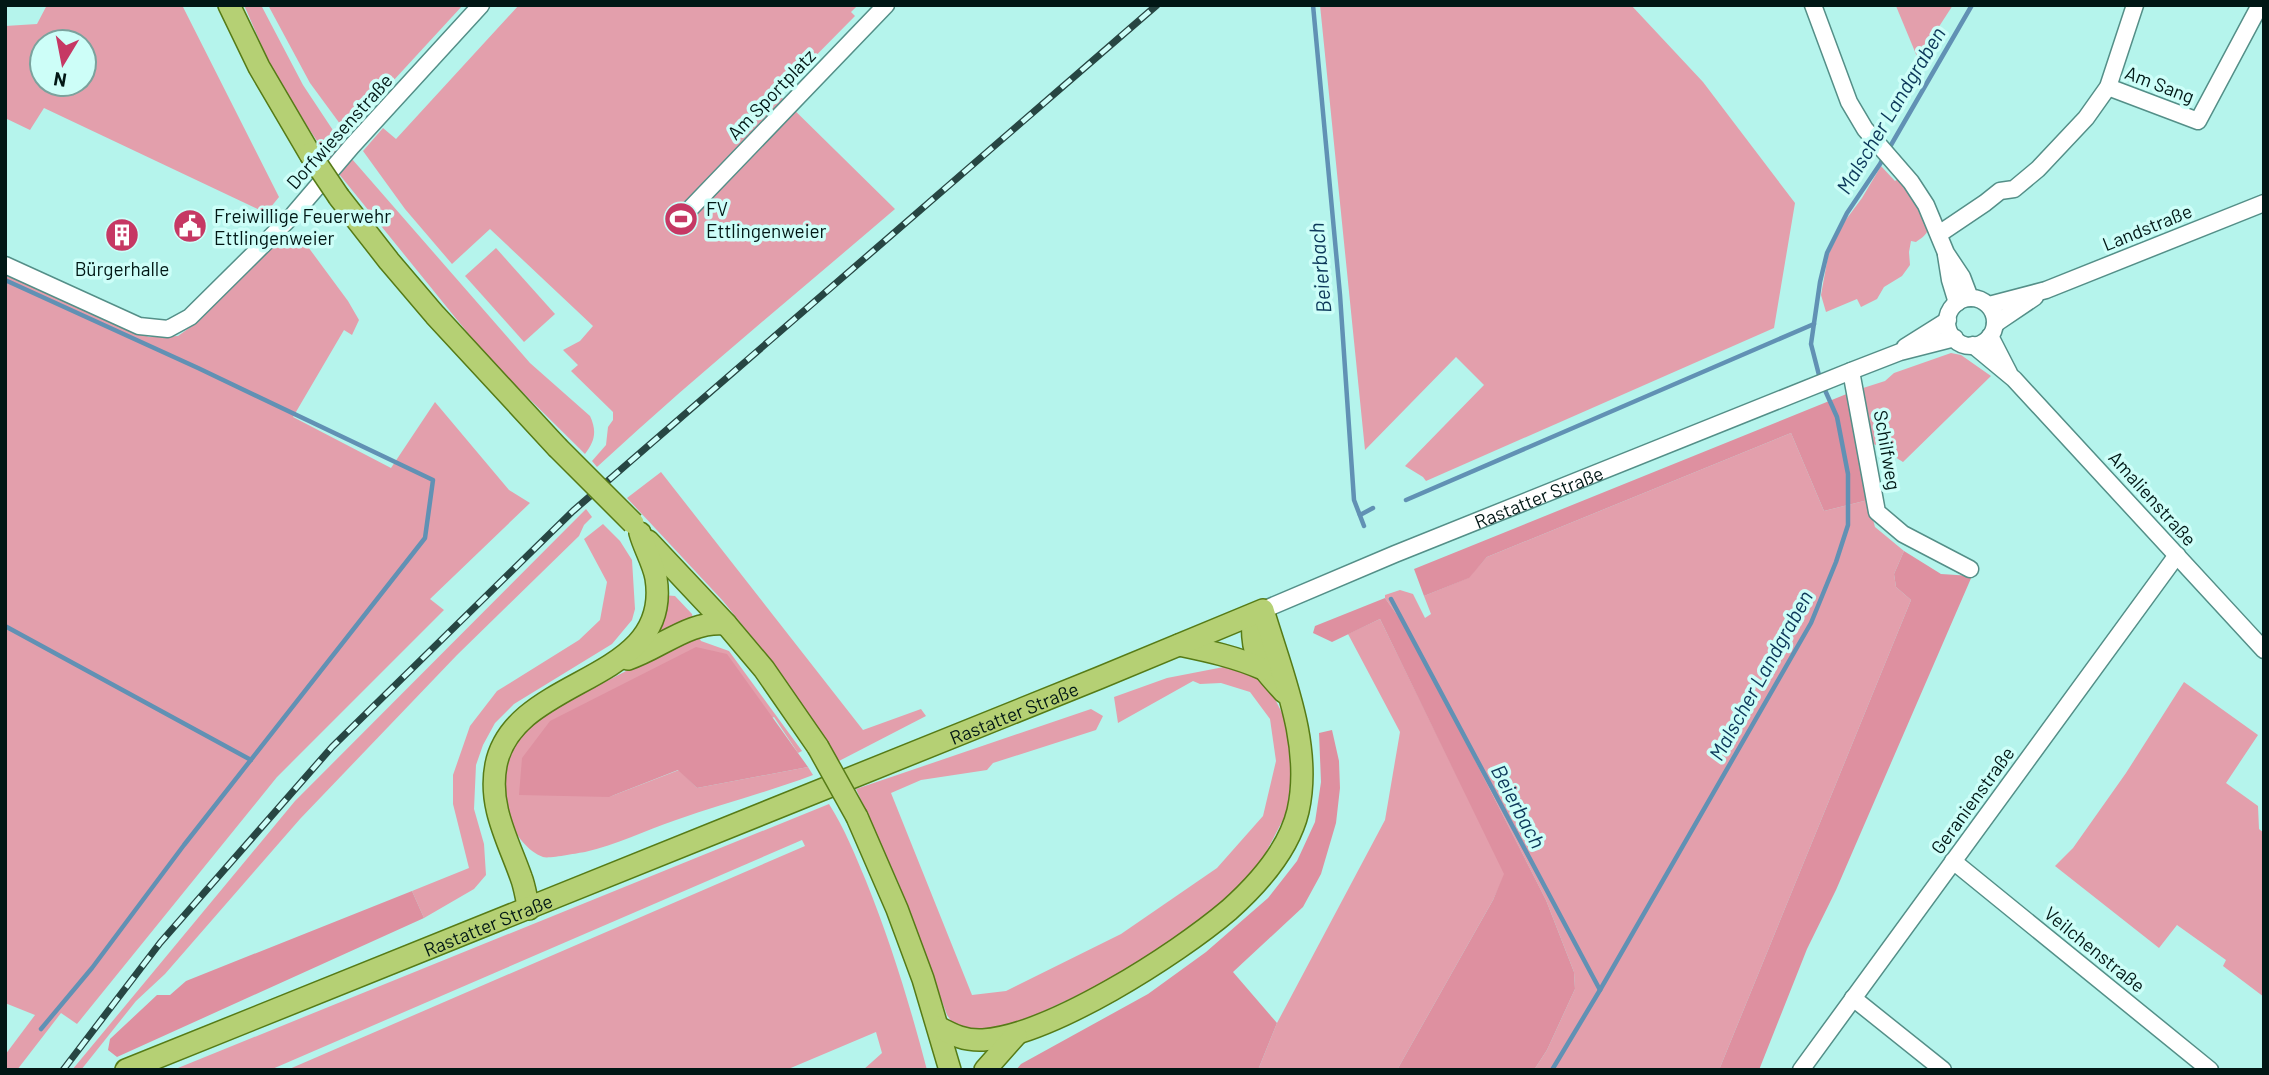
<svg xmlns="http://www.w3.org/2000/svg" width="2269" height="1075" font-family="Barlow,sans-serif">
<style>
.green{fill:#e39fac;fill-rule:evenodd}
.forest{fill:#de90a0}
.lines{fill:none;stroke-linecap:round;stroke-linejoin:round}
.stream{stroke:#6191b4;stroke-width:4.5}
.minor-casing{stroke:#548f88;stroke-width:19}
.major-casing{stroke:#567b16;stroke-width:24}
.minor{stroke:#fff;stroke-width:16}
.major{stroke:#b5d074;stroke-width:21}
.rail-casing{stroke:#274643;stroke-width:7}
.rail{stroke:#cdfef8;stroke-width:4.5;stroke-dasharray:13;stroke-linecap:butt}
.major-bridge-casing{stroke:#567b16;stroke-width:24;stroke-linecap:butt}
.major-bridge{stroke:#b5d074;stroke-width:21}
.labels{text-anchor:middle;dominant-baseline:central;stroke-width:7;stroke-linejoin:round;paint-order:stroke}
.street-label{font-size:19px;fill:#011715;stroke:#cdfef8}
.poi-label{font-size:19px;fill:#011715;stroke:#cdfef8;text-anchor:start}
.water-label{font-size:21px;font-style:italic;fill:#0b3759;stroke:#cdfef8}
</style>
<rect width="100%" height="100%" fill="#b5f4ec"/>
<g class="green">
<path d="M47,5H182L279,197L266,213L44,108L30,130L5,118V26L37,24ZM42,42H84V84H42Z"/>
<path d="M244,5H261L303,85L352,159L530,363L590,416C597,431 595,441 585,454L488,358L339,174L309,129L270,65Z"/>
<polygon points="268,5 463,5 346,132 310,83"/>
<path d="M519,5H858L851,12L855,16L778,94L895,209C796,294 693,378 597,467L592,461L606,445L608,427L613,420V412L571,371L578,365L563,350L580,341L593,326L490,229L452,264L405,209L363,151L383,128L396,139Z"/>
<polygon points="1320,5 1631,5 1703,82 1795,203 1774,328 1426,481 1423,477 1405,466 1484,385 1456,357 1365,450"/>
<polygon points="1896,5 1953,5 1918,59 1896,6"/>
<path d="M1881,166L1895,181L1898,179C1905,188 1930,218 1928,229C1927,235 1920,239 1916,242L1911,241L1909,252L1910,265L1902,276L1884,287L1877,299L1861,307L1857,299L1826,312L1821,295L1828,256L1842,225L1862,198Z"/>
<polygon points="300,236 348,301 359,320 352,335 344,330 293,417 391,468 435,402 509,490 530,503 430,599 444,610 277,777 77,1024 61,1013 17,1070 5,1070 5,1055 35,1015 5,1003 5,273 149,337 178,336 200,320 265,252 291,237"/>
<polygon points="496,248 555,314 524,342 465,276"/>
<polygon points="1951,353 1961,355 1991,376 1903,462 1869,441 1860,389 1885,381 1894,373"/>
<polygon points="1791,433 1824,511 1868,500 1875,527 1904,551 1894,574 1896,587 1911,600 1719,1070 1534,1070 1547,1050 1575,989 1574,972 1546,900 1411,634 1385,598 1385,595 1400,590 1413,594 1425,618 1431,614 1424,596 1468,578 1487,557"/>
<polygon points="661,472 863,730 921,709 926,716 839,761 780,672 723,601 627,498"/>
<polygon points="586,509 592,517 584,525 579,536 457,655 300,819 165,974 136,1001 81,1070 72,1070 295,801"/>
<polygon points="603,524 620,541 632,560 635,609 632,620 612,644 514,704 495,723 483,745 476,765 474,809 484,844 486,875 474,889 424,918 412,891 469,868 453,804 453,775 470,726 497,691 579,640 600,620 607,582 584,539"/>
<polygon points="663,595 675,596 692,614 694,623 650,639"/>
<polygon points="1380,619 1505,874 1493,900 1397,1070 1258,1070 1277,1023 1385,820 1400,732 1348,634"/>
<path d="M697,634L701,641L729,651L802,751L798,753L774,717L609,797L679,770L697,788L808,767L813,775C768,792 721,804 676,820C646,830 616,845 585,852C577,853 549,859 543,857C525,851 508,825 505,807C504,801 504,793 504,786C502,748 528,726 557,707Z"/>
<polygon points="1234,665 1266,681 1283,715 1293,760 1287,812 1262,860 1232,896 1147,959 1091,989 1031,1017 973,1035 956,1028 947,1015 899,884 856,789 1091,709 1103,716 1096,730 993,763 987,770 921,780 891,793 972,995 1006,991 1121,934 1217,868 1263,816 1276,761 1270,719 1250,692 1221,683 1200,684 1193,681 1118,723 1114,697 1167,678"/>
<polygon points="2184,682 2258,735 2226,783 2258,806 2259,829 2264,833 2264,997 2223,966 2226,960 2177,925 2159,948 2055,866 2073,848 2126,773"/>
<path d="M829,804C845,829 855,855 866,881C891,943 910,1005 927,1070H863L882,1053L876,1032L786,1070H287L805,846L802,840L270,1070H173Z"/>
</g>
<g class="forest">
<polygon points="1849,393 1868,500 1824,511 1791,433 1487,557 1469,578 1424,596 1414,569"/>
<polygon points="1904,551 1941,574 1972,576 1836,890 1807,949 1759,1070 1719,1070 1911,600 1896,587 1894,574"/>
<polygon points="1385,598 1411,634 1546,900 1574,972 1575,989 1547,1050 1534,1070 1397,1070 1493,900 1504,874 1380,619 1332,642 1313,633 1315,626"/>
<polygon points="696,647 727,654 808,767 697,788 678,770 609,797 519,795 522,758 550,721"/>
<polygon points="1332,730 1339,761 1340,788 1336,823 1321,874 1303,907 1233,972 1277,1023 1258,1070 1016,1070 1021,1064 1148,994 1206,952 1268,898 1297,861 1315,822 1321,782 1319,733"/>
<polygon points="412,891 424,918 117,1057 108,1050 110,1039 157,995 170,995 186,981"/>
</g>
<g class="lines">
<g class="stream">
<polyline points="1313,5 1340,295 1354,500 1364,526"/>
<polyline points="5,280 198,368 433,480 425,538 184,845 92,968 41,1029"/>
<polyline points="1406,500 1814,324"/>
<polyline points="1360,515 1373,508"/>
<polyline points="1391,599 1600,990"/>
<polyline points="5,626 251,760"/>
<polyline points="1552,1070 1600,990 1811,623 1836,562 1848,525 1848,474 1837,417 1820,379 1811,344 1820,282 1827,253 1847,213 1880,164 1972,5"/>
</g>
<g class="minor-casing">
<g id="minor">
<polyline points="1813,5 1849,102 1865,129 1911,182 1926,205 1946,253 1962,277 1970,298"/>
<polyline points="2108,87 2198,121 2260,5"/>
<polyline points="687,212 886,5"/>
<polyline points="1939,234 1985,203 2000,191 2014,189 2038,169 2086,118 2108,87 2135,5"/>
<polyline points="1946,255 1950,280 1957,303"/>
<polyline points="5,265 139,326 168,329 190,317 293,215 352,146 481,5"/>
<circle cx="1971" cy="322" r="24"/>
<polyline points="1989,305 2046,290 2264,203"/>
<polyline points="1995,324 2035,297"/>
<polyline points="1990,336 2009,373"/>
<polyline points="1973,345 2014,379 2264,650"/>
<polyline points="1905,347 1948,320"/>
<polyline points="1851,371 1877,512 1903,534 1970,569"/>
<path id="s1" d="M1263,610L1395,554L1851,371L1900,352L1955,338"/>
<polyline points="1953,861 2210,1070"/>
<polyline points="1853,998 1943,1070"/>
<polyline points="1801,1070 2177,555"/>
</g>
</g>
<g class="major-casing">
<g id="major">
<polyline points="229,5 259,67 310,154"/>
<polyline points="339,197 389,261 435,315 557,447"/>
<polyline points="648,541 726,624 764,669 818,747"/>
<path d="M1253,615C1250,654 1258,664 1284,692"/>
<path d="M1179,645C1208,651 1236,657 1263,669"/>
<path d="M628,659C661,648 690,620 726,624"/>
<polyline points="857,817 897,909 923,979 950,1070"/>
<path d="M529,909C526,898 525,887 521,877C508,840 488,806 496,765C514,674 673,685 656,578C653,562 644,548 640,533"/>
<path id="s2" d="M126,1070L1099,678L1263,610C1282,674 1313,745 1298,811C1289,849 1257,885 1229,910C1176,955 1051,1035 983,1040C965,1041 953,1035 938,1027"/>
<polyline points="985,1070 1016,1035"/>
</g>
</g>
<use href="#minor" class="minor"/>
<use href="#major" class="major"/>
<g class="rail-casing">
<polyline id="rail" points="63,1070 160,943 332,747 573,511 1157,5"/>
</g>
<use href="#rail" class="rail"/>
<g class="major-bridge-casing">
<g id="major-bridge">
<polyline points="310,154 339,197"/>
<polyline points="557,447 633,523"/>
<polyline points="818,747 857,817"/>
</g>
</g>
<use href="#major-bridge" class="major-bridge"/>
</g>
<defs>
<g id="stadium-disc" transform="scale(1.75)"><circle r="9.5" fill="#c63864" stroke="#cdfef8"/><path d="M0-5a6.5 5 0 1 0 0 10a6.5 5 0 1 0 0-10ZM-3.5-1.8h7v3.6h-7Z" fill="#fff"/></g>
<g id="civic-disc" transform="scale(1.75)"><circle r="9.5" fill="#c63864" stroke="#cdfef8"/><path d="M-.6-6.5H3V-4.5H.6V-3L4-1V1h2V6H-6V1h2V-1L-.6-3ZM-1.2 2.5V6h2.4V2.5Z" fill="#fff"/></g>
<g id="building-disc" transform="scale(1.75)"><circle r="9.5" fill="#c63864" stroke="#cdfef8"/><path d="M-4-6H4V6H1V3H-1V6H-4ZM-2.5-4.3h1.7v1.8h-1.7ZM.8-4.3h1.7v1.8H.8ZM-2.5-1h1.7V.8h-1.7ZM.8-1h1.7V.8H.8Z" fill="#fff"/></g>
</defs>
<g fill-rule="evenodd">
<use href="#stadium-disc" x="681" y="219"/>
<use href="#civic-disc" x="190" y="226"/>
<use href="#building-disc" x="122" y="235"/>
</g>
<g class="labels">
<g class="street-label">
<text transform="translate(2160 84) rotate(21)">Am Sang</text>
<text transform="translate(771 94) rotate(-46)">Am Sportplatz</text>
<text transform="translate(339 131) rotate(-48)">Dorfwiesenstraße</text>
<text transform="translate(2147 227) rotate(-22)">Landstraße</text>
<text transform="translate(1888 450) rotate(80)">Schilfweg</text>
<text stroke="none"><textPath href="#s1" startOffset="298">Rastatter Straße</textPath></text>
<text transform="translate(2153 498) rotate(48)">Amalienstraße</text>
<text stroke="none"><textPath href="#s2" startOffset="957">Rastatter Straße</textPath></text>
<text transform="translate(1972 800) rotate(-54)">Geranienstraße</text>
<text stroke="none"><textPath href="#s2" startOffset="390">Rastatter Straße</textPath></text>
<text transform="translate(2095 949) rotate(39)">Veilchenstraße</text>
</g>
<g class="poi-label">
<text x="706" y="208">FV<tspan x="706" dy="22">Ettlingenweier</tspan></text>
<text x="214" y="215">Freiwillige Feuerwehr<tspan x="214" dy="22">Ettlingenweier</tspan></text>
<text x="122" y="268" text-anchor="middle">Bürgerhalle</text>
</g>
<g class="water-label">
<text transform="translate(1890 110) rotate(-59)">Malscher Landgraben</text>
<text transform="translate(1319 268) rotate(-95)">Beierbach</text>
<text transform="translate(1760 675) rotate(-61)">Malscher Landgraben</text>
<text transform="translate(1519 806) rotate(62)">Beierbach</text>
</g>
</g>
<rect width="2269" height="1075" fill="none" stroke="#011715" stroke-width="14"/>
<g transform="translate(63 63) rotate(190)"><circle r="33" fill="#cdfef8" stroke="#7ba29d" stroke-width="2"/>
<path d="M0-5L12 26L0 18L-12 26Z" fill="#c63864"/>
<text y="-10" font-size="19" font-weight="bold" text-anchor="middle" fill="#011715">N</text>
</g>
</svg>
